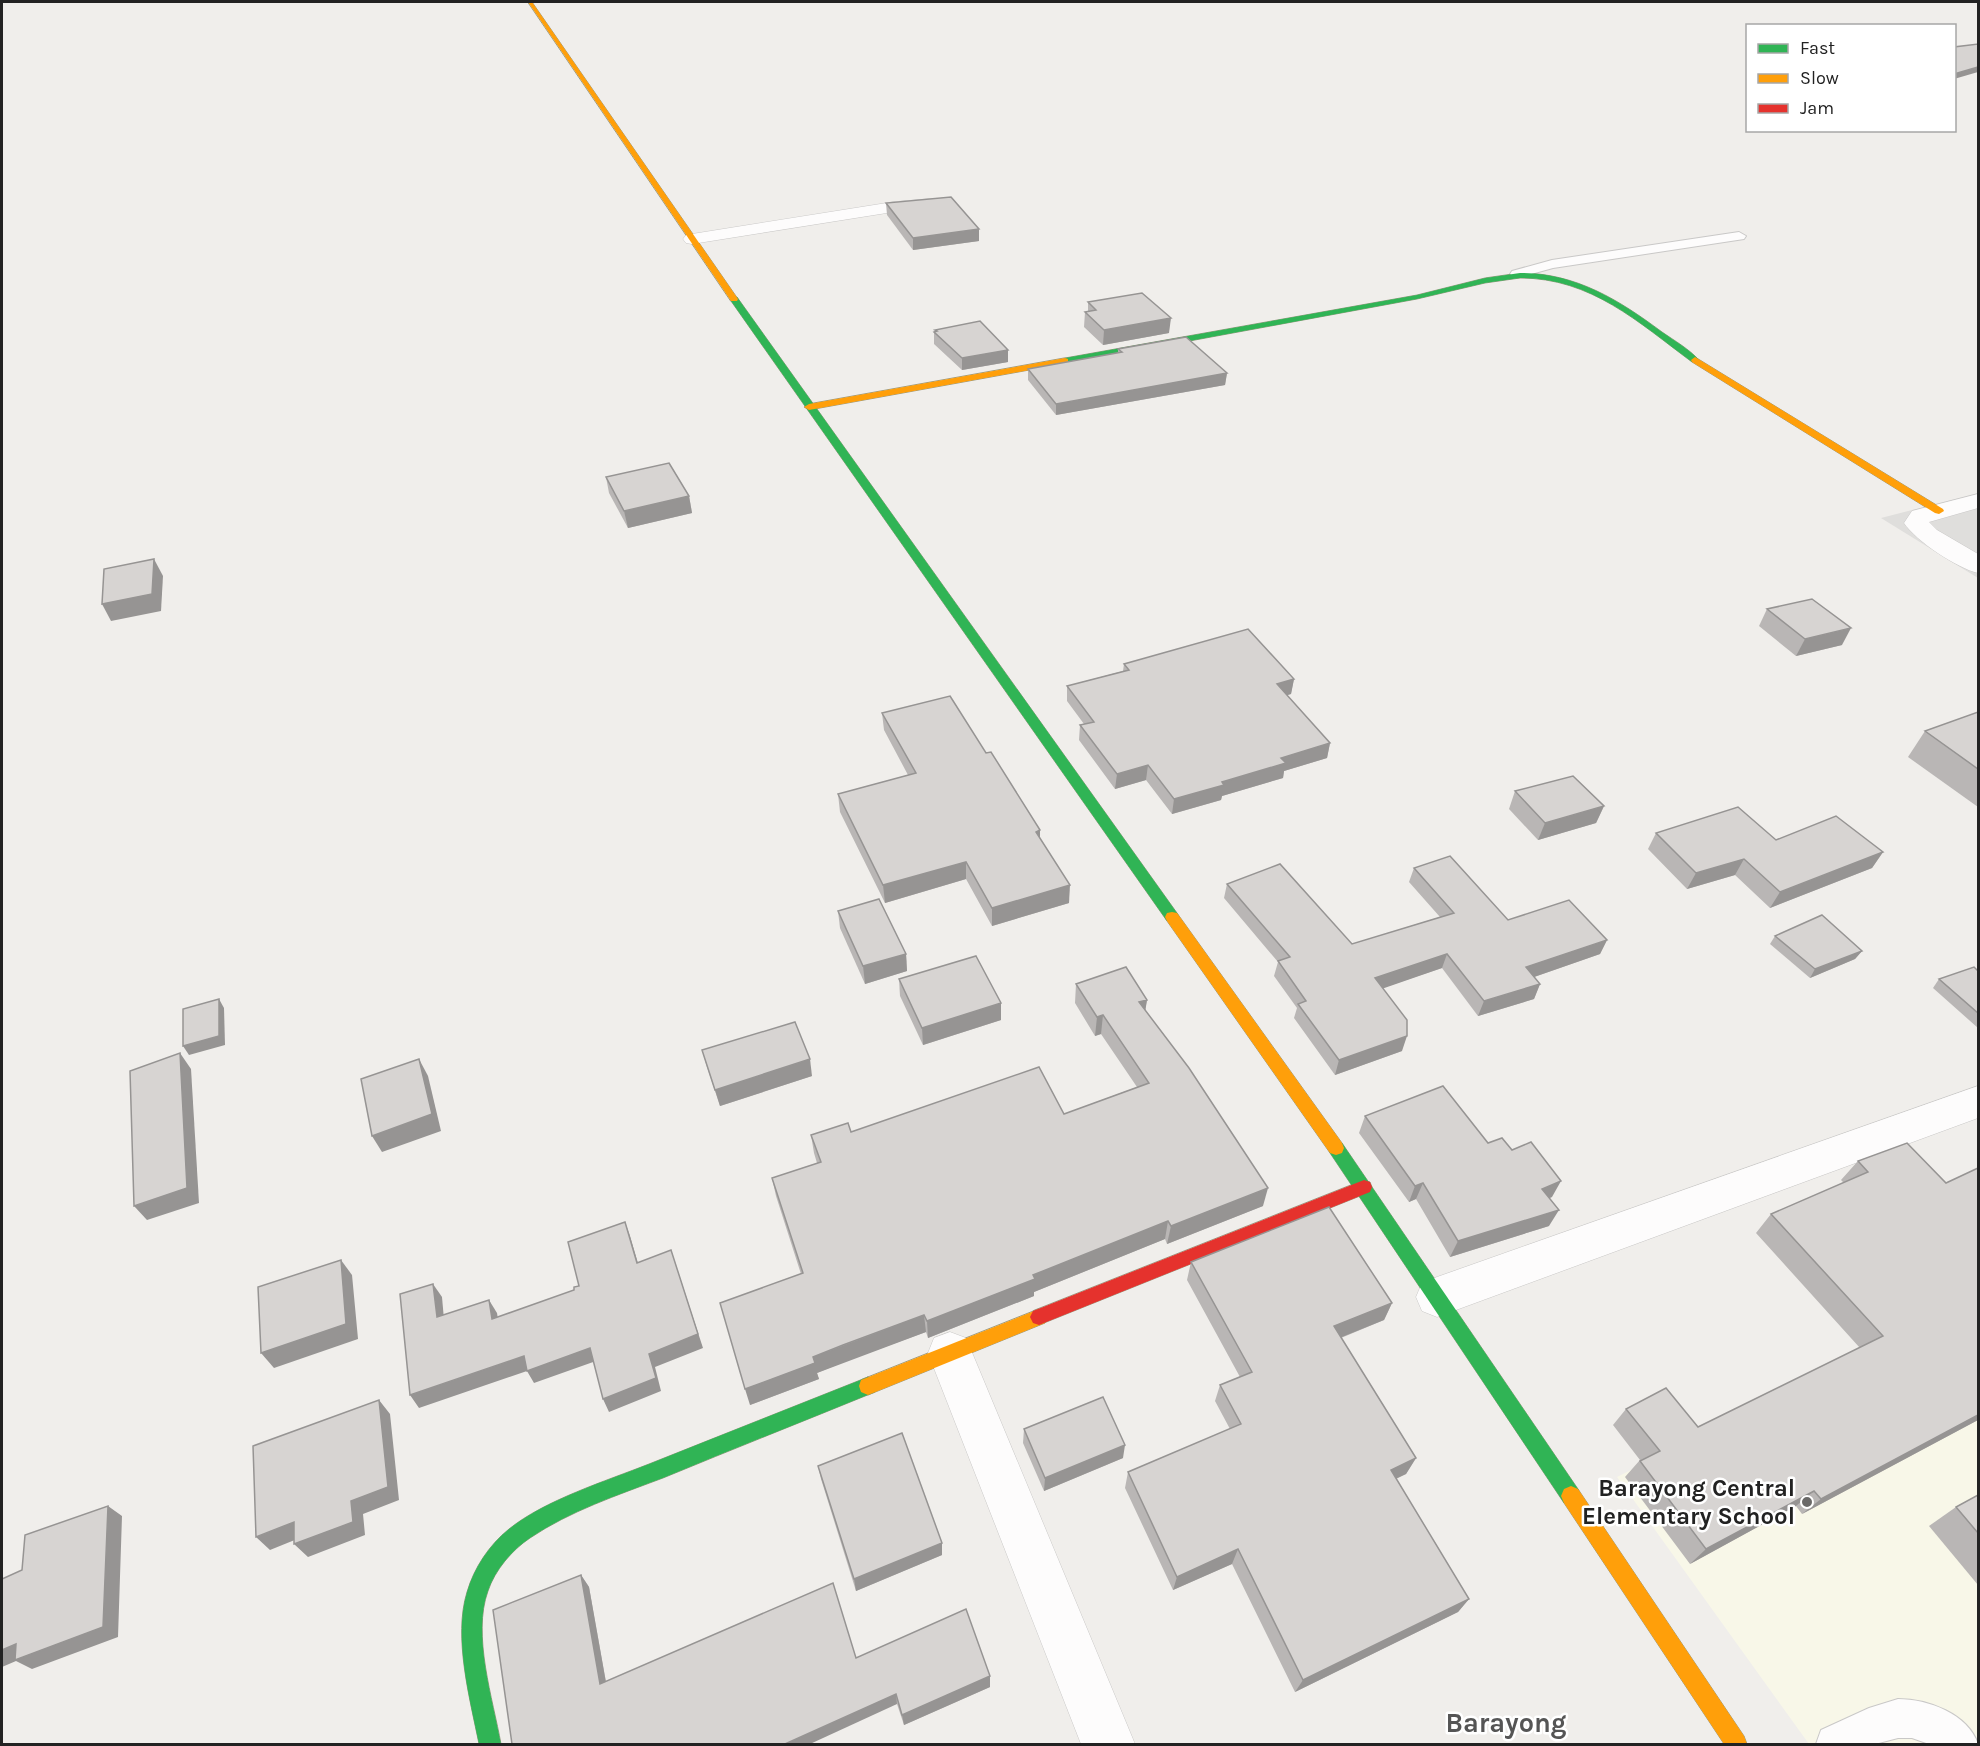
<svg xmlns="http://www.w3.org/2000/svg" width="1980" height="1746" font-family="Karla,sans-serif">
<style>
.residential{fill:#dfdedc}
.education{fill:#f8f7e8}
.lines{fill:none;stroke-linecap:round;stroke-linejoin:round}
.lane-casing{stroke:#c9c8c7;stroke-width:2}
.street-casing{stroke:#c9c8c7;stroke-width:1}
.fast-casing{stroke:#999a82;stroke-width:1}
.slow-casing{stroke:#999a82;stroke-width:1}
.jam-casing{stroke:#999a82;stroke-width:1}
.lane{fill:#fdfcfc;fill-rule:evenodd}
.street{fill:#fdfcfc;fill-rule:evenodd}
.fast{fill:#30b455;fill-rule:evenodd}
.slow{fill:#ff9f0a;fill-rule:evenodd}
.jam{fill:#e5322d;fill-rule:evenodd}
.wall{fill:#b9b6b5}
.shaded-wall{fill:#969493}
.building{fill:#d7d4d2;stroke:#969493;stroke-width:1.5}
.poi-dot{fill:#6a6968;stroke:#fff;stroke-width:2}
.labels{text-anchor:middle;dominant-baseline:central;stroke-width:5;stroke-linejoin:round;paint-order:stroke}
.near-poi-label{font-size:24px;font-weight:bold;fill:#222;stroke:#fff;text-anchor:end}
.near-quarter-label{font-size:27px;font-weight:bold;fill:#555;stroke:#fff}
</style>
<rect width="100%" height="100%" fill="#f0eeeb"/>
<polygon class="residential" points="1978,493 1978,578 1881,518"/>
<polygon class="education" points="1978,1297 1978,1744 1809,1744 1617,1477"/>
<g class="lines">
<g class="lane-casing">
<g id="lane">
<polygon points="1739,232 1746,236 1744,239 1553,268 1517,278 1510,274 1512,271 1552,260"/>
<path d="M1898,1699C1928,1699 1968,1714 1978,1744H1929L1912,1738H1898L1875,1744H1816L1821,1730L1869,1708Z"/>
</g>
</g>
<g class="street-casing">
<g id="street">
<polygon points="930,199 936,200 939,204 936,208 893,212 692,244 686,243 683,239 686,235 692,234 893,202"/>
<path d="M1978,494V508L1929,522L1937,530L1978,554V573C1957,568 1916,541 1904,523L1912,511Z"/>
<polygon points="1978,1086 1978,1118 1437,1317 1422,1311 1416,1297 1422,1283 1437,1277"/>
<polygon points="950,1332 966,1338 1135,1744 1081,1744 928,1353 934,1338"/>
</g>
</g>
<g class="fast-casing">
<g id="fast">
<path d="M1520,273C1576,273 1619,300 1662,332C1675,341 1689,349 1699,360L1692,362C1638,322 1591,278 1520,278L1485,283L1417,299L1065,364L1061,361L1065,358L1417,295L1485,278Z"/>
<polygon points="731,297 737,297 1177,913 1179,917 1177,921 1167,921 731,301"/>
<polygon points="1336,1141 1342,1143 1578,1489 1581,1496 1578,1503 1571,1506 1564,1503 1330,1153 1328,1148 1330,1143"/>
<path d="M868,1377L875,1380L877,1386L875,1392C804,1421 733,1449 663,1478C618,1495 570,1511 530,1538C512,1550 495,1570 488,1591C472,1635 493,1699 501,1744H479C470,1699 453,1637 467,1592C474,1568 489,1545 509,1529C545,1500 606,1481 649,1464C722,1435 795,1406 868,1377Z"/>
</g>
</g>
<g class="slow-casing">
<g id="slow">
<polygon points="528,2 532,2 738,299 737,301 731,301"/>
<polygon points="1695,357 1943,509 1944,511 1939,514 1935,513 1692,362 1691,360"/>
<polygon points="1065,358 1068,359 1068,363 809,410 804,407 809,404"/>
<polygon points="1172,912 1177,913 1342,1143 1344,1148 1342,1153 1336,1155 1330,1153 1167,921 1165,917 1167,913"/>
<polygon points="1039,1309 1045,1311 1048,1317 1045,1323 868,1395 861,1392 859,1386 861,1380"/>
<polygon points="1571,1486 1578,1489 1744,1736 1747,1744 1724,1744 1564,1503 1561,1496 1564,1489"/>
</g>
</g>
<g class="jam-casing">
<polygon id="jam" points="1364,1180 1370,1182 1372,1187 1370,1192 1039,1325 1033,1323 1030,1317 1033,1311"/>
</g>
<use href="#lane" class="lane"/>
<use href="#street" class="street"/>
<use href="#fast" class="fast"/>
<use href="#slow" class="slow"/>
<use href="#jam" class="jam"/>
</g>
<g class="wall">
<polygon points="886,203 979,241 913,250 887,215"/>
<polygon points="1088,302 1169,333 1103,345 1084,327 1085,312 1088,311"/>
<polygon points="935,330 1008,350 1008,362 962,370 934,344 934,332 935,331"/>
<polygon points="1118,349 1227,373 1225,385 1056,415 1028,380 1028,369 1118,353"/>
<polygon points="606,477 689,496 692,513 628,528 609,493"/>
<polygon points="1767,609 1842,645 1796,656 1759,626"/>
<polygon points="1124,664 1294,679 1291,694 1287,695 1330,743 1327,758 1284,771 1283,778 1222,796 1221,800 1172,814 1146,780 1115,789 1079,740 1080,725 1084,724 1067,701 1067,686 1123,671"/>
<polygon points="1978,712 1978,807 1908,757 1925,731"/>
<polygon points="882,713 1040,838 1069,903 992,926 966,879 885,903 840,812 838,794 908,775 884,730"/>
<polygon points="1515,791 1604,806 1596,823 1538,840 1509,809"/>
<polygon points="1656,833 1776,840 1883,852 1872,868 1770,908 1735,875 1687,889 1648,849"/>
<polygon points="1414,868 1508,920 1607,940 1600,954 1534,977 1540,984 1534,999 1478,1016 1442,968 1382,988 1402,1051 1335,1075 1294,1018 1297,1008 1274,976 1278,962 1224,898 1227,884 1352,944 1440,917 1409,882"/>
<polygon points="838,911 906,954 907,971 865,984 840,928"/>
<polygon points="1775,936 1862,951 1855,959 1810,978 1770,944"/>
<polygon points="1978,971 1978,1028 1933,988 1939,979"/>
<polygon points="899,979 1001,1020 923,1045 900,996"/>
<polygon points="1076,984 1147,1000 1145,1010 1263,1206 1167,1244 1165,1239 1034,1292 1034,1296 928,1338 926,1332 846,1361 817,1373 819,1379 750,1405 801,1274 776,1196 772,1178 817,1163 814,1153 811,1135 1064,1114 1137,1087 1101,1034 1095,1036 1075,1003"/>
<polygon points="702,1050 812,1076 720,1106 707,1067"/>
<polygon points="1365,1116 1488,1143 1512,1150 1552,1197 1549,1198 1549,1226 1450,1257 1416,1199 1409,1202 1359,1133"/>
<polygon points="1907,1143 1978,1420 1802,1514 1796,1506 1690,1564 1625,1477 1640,1460 1613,1425 1626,1409 1698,1427 1860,1348 1756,1233 1771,1214 1844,1183 1841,1180 1858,1161"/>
<polygon points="1191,1262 1392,1303 1384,1320 1341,1338 1416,1458 1406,1474 1396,1479 1469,1599 1458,1612 1295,1692 1232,1564 1173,1590 1125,1488 1128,1472 1230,1429 1215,1401 1220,1385 1240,1377 1187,1280"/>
<polygon points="1024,1429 1123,1458 1044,1491 1023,1443"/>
<polygon points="818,1466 942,1543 942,1555 856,1591 821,1479"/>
<polygon points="1978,1495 1978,1585 1929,1526 1956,1507"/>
<polygon points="581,1575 589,1587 606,1682 856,1658 990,1687 904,1725 897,1704 512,1744"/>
</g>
<g class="shaded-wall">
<polygon points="1978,67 1978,72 1954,79 1954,74"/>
<polygon points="979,229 979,241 913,250 913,238"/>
<polygon points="1171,318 1169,333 1103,345 1104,330"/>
<polygon points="1008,350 1008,362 962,370 962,358"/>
<polygon points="1227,373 1225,385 1056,415 1056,404"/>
<polygon points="689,496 692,513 628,528 624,511"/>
<polygon points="154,559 163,576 161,611 111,621 102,604"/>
<polygon points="1851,628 1842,645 1796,656 1805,639"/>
<polygon points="1294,679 1291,694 1274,699 1277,684"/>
<polygon points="1330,743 1327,758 1284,771 1283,778 1222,796 1221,800 1172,814 1174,799 1222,782 1281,758"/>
<polygon points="1148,765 1146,780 1115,789 1117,774"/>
<polygon points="1604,806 1596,823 1538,840 1545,823"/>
<polygon points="1040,830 1040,848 1036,832"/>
<polygon points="1883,852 1872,868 1770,908 1780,892"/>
<polygon points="1744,859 1735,875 1687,889 1696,873"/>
<polygon points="966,862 966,879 885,903 883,885"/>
<polygon points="1070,885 1069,903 992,926 992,908"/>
<polygon points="1607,940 1600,954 1520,982 1526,967"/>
<polygon points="1862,951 1855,959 1810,978 1815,969"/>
<polygon points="906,954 907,971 865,984 863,966"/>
<polygon points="1447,954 1442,968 1370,993 1375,978"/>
<polygon points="1540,984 1534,999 1478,1016 1484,1001"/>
<polygon points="219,999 224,1008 225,1045 189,1055 183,1046"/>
<polygon points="1147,1000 1144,1019 1139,1002"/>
<polygon points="1001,1003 1001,1020 923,1045 922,1028"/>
<polygon points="1103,1015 1101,1034 1095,1036 1097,1017"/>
<polygon points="1407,1036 1402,1051 1335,1075 1339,1060"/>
<polygon points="180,1053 191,1069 199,1203 147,1220 134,1206"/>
<polygon points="419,1059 428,1076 441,1131 382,1152 372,1136"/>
<polygon points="810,1059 812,1076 720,1106 715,1090"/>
<polygon points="1561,1181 1552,1197 1533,1205 1542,1189"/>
<polygon points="1423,1183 1416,1199 1409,1202 1415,1186"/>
<polygon points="1268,1188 1263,1206 1167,1244 1171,1226"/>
<polygon points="1559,1210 1549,1226 1450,1257 1458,1241"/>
<polygon points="1168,1221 1165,1239 1034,1292 1034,1296 928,1338 927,1321 1033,1275"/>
<polygon points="625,1222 630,1236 642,1277 637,1263"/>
<polygon points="671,1250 703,1348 655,1367 661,1391 609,1412 603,1399 649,1354"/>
<polygon points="341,1260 352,1275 358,1339 274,1368 261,1353"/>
<polygon points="433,1284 442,1297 445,1331 437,1317"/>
<polygon points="489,1300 497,1313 500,1332 492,1319"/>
<polygon points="1392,1303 1384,1320 1327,1343 1334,1326"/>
<polygon points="924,1315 926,1332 817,1373 819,1379 750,1405 745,1389 813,1357"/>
<polygon points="590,1348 596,1361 534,1383 527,1371 419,1408 410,1395 524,1356"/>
<polygon points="379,1400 390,1414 399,1500 363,1514 365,1535 308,1557 294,1544 351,1501"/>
<polygon points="1978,1415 1978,1420 1802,1514 1821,1499"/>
<polygon points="1125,1445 1123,1458 1044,1491 1045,1478"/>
<polygon points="1416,1458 1406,1474 1382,1485 1391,1470"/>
<polygon points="1814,1491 1796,1506 1690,1564 1706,1549"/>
<polygon points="108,1506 122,1516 118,1637 32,1669 16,1661 2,1667 2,1650 16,1644"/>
<polygon points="294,1522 307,1535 270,1550 256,1537"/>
<polygon points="942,1543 942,1555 856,1591 854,1579"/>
<polygon points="1238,1549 1232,1564 1173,1590 1177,1577"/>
<polygon points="581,1575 589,1587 608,1694 600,1684"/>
<polygon points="1469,1599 1458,1612 1295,1692 1303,1680"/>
<polygon points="990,1676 990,1687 904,1725 902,1715"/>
<polygon points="896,1694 897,1704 810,1744 785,1744"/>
</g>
<g class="building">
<polygon points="1978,44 1978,67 1954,74 1954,47"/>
<polygon points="951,197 979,229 913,238 886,203"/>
<polygon points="1142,293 1171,318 1104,330 1085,312 1096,310 1088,302"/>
<polygon points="980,321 1008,350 962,358 934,332 937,331 935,330"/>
<polygon points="1186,337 1227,373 1056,404 1028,369 1122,352 1118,349"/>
<polygon points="669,463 689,496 624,511 606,477"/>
<polygon points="154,559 152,594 102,604 104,569"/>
<polygon points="1812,599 1851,628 1805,639 1767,609"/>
<polygon points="1248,629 1294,679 1277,684 1330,743 1281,758 1286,763 1222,782 1224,785 1174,799 1148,765 1117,774 1080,725 1094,722 1067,686 1129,670 1124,664"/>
<polygon points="950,696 986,753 991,752 1040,830 1036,832 1070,885 992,908 966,862 883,885 838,794 916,773 882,713"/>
<polygon points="1978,712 1978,769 1925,731"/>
<polygon points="1573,776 1604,806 1545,823 1515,791"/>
<polygon points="1738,807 1776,840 1836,816 1883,852 1780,892 1744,859 1696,873 1656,833"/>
<polygon points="1450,856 1508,920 1569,900 1607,940 1526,967 1540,984 1484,1001 1447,954 1375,978 1407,1020 1407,1036 1339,1060 1298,1004 1306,1001 1278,961 1290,957 1227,884 1280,864 1352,944 1454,913 1414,868"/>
<polygon points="879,899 906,954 863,966 838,911"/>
<polygon points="1822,915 1862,951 1815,969 1775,936"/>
<polygon points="976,956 1001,1003 922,1028 899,979"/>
<polygon points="1126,967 1147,1000 1139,1002 1189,1068 1268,1188 1171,1226 1168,1221 1033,1275 1035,1279 927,1321 924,1315 843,1345 813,1357 815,1363 745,1389 720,1303 803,1273 772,1178 821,1162 811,1135 848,1123 851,1132 1039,1067 1064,1114 1149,1083 1103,1015 1097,1017 1076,984"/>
<polygon points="1974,967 1978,971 1978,1013 1939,979"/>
<polygon points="219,999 219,1036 183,1046 183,1009"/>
<polygon points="795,1022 810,1059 715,1090 702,1050"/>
<polygon points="180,1053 187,1188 134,1206 130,1071"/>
<polygon points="419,1059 432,1114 372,1136 361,1079"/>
<polygon points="1443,1086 1488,1143 1502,1138 1512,1150 1531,1142 1561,1181 1542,1189 1559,1210 1458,1241 1423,1183 1415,1186 1365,1116"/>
<polygon points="1907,1143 1946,1183 1978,1168 1978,1415 1821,1499 1814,1491 1706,1549 1640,1461 1660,1451 1626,1409 1666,1388 1698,1427 1883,1336 1771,1214 1868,1172 1858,1161"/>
<polygon points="1329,1207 1392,1303 1334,1326 1416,1458 1391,1470 1469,1599 1303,1680 1238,1549 1177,1577 1128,1472 1241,1424 1220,1385 1252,1372 1191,1262"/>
<polygon points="625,1222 637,1263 671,1250 698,1334 649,1354 656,1378 603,1399 590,1348 527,1371 524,1356 410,1395 400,1294 433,1284 437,1317 489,1300 492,1319 574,1290 574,1287 579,1286 568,1242"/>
<polygon points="341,1260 346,1324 261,1353 258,1287"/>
<polygon points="1103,1397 1125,1445 1045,1478 1024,1429"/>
<polygon points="379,1400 388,1487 351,1501 353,1522 294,1544 294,1522 256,1537 253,1446"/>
<polygon points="902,1433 942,1543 854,1579 818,1466"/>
<polygon points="1978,1495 1978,1533 1956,1507"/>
<polygon points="108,1506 103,1627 15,1660 16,1644 2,1650 2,1579 22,1570 25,1535"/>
<polygon points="581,1575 600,1684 833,1583 856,1658 966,1609 990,1676 902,1715 896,1694 785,1744 512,1744 493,1610"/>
</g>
<circle class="poi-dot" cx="1807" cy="1502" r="6"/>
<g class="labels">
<g class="near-poi-label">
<text x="1795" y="1488">Barayong Central<tspan x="1795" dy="28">Elementary School</tspan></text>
</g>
<g class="near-quarter-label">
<text x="1506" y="1723">Barayong</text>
</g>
</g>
<rect width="1980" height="1746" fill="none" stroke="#222222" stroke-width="6"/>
<rect x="1746" y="24" width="210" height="108" fill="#ffffff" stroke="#a7a7a7" stroke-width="1.5"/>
<rect x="1758" y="44" width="30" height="9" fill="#30b455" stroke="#a7a7a7" stroke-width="1.5"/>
<text x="1800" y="54" font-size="18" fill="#222222">Fast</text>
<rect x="1758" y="74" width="30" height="9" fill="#ff9f0a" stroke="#a7a7a7" stroke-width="1.5"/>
<text x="1800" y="84" font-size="18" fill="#222222">Slow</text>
<rect x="1758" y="104" width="30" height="9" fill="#e5322d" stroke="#a7a7a7" stroke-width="1.5"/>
<text x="1800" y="114" font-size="18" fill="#222222">Jam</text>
</svg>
